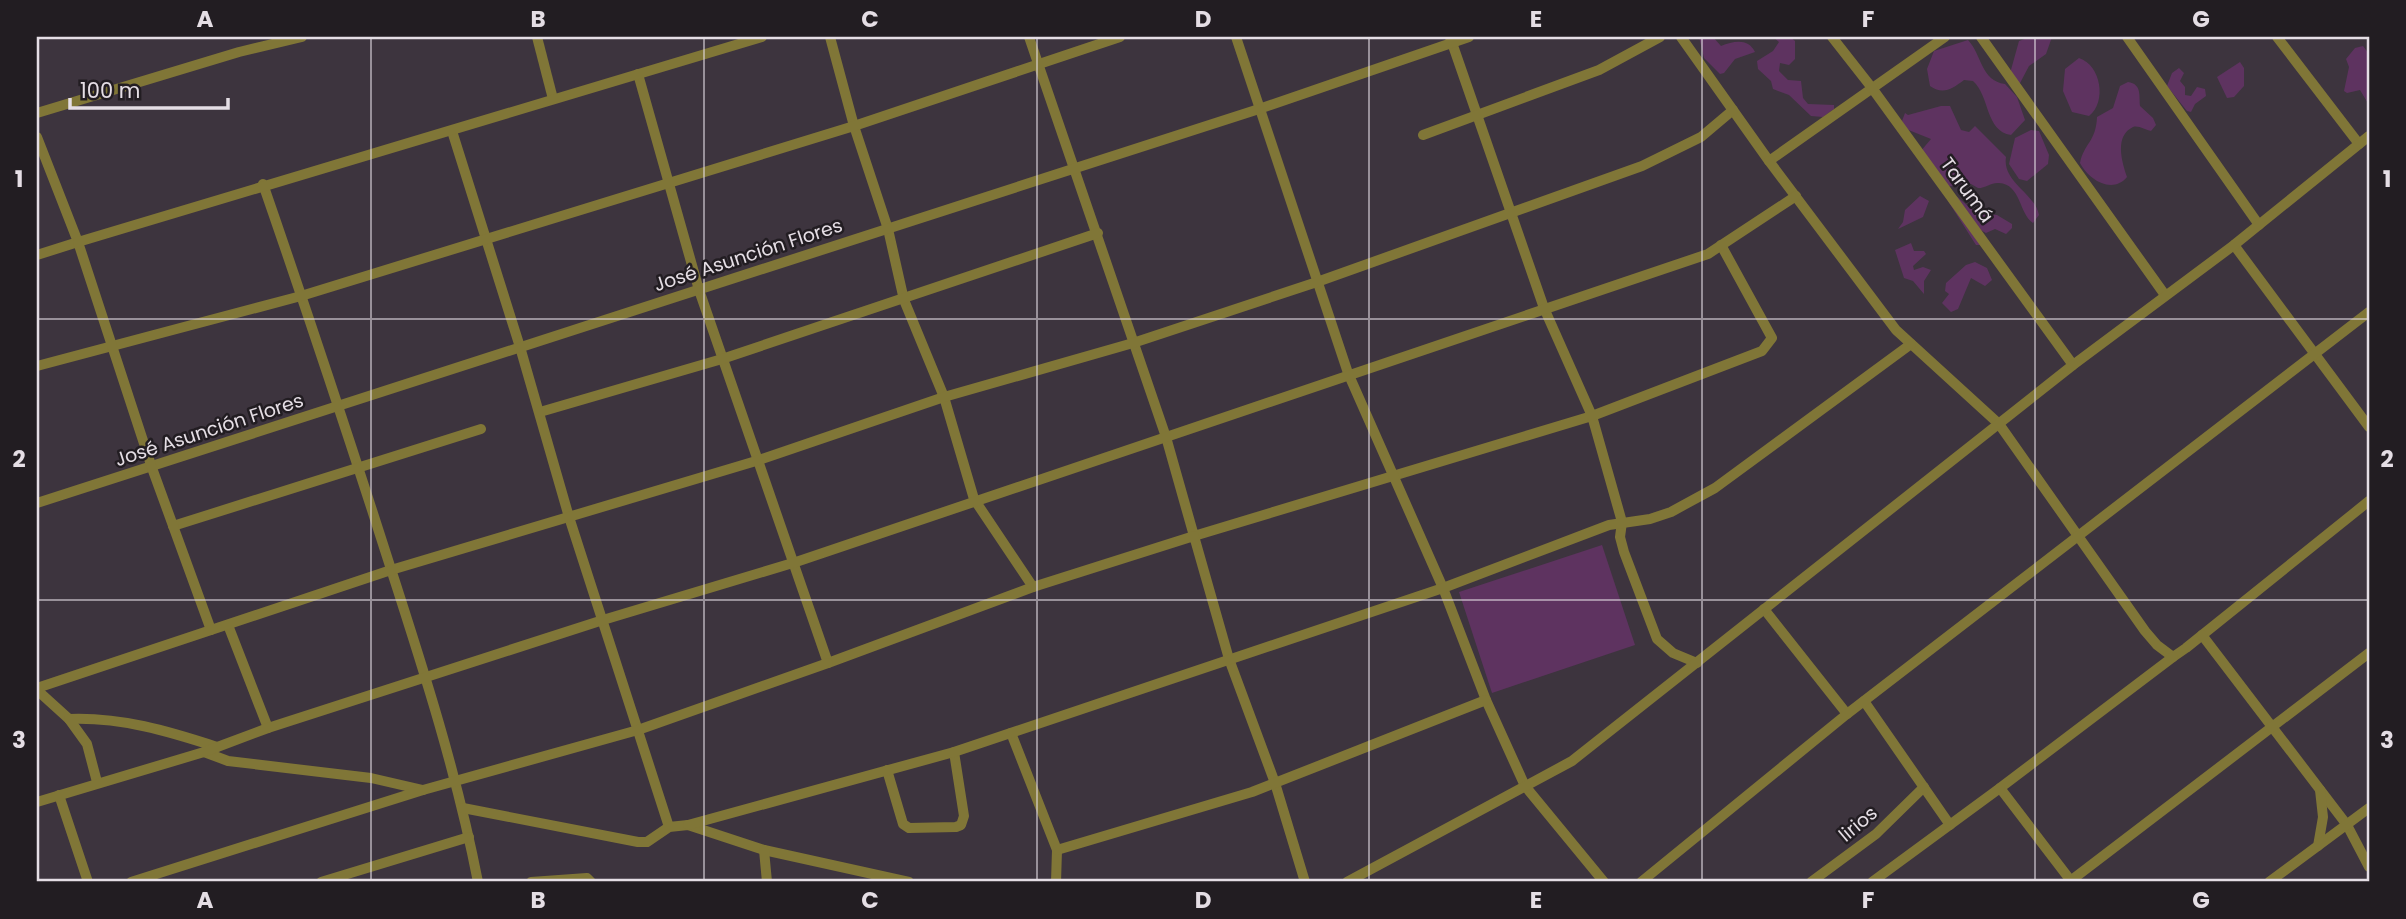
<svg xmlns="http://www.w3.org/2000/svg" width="2406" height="919" font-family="Poppins,sans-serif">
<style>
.green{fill:#5e3360}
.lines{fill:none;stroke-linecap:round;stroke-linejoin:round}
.minor{stroke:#807637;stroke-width:10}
.grid{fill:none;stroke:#e5dee5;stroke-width:2;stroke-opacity:0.55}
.labels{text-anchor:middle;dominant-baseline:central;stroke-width:5;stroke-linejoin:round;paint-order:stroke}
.street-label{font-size:19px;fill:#e5dee5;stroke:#221d22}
.neatline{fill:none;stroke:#e5dee5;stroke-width:2.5}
.grid-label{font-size:23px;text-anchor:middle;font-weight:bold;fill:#e5dee5}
</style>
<rect width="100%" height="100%" fill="#3d343e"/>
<g class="green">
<path d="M1699,37H1713L1721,46C1734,41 1748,38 1755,52L1735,59L1724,73L1720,74L1704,58Z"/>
<polygon points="1773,37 1790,37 1795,41 1795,59 1789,65 1780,63 1779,71 1788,80 1801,81 1803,98 1808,104 1834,105 1834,109 1823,117 1811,116 1789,95 1773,89 1771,81 1758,69 1757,61 1773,51 1779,42"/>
<polygon points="2030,37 2052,37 2046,54 2029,66 2019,85 2009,77 2019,41"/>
<path d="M1968,40C1982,55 1981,81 2005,84L2017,97L2025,120L2011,135C1985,131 1990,96 1973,81L1964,80C1952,89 1943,95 1930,86L1927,69L1934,51Z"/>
<polygon points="2363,46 2369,54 2369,105 2360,90 2347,93 2344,91 2349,67 2346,59 2355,48"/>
<path d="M2079,58C2101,65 2107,102 2089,116L2072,112L2063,91L2065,69Z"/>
<polygon points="2240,62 2244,68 2244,86 2234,97 2227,98 2217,77"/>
<polygon points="2179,68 2184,73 2180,81 2185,87 2185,95 2191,96 2197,87 2205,89 2206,96 2195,104 2191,112 2187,111 2167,86 2172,73"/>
<path d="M2128,82C2142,84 2139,96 2140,106L2153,118L2156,125L2151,131C2146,130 2138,125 2133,127C2114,136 2122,162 2127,177C2112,195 2088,179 2080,163C2084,143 2096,142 2097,117L2113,108L2120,86Z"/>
<path d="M1941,106H1950L1961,130L1969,132L1975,126L2006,157C2002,182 2035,193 2039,215L2033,223C2019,214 2021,184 1999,183C1992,182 1986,188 1978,188L1971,184L1944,187L1920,152L1931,139L1906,129L1902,121L1905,113L1908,115Z"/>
<polygon points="2031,130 2039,131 2049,155 2048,164 2027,181 2019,179 2009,164 2015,138"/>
<polygon points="1954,194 1976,213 1997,215 2012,224 2012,228 2006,234 1995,229 1986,233 1977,228 1981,245 1976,245 1948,201"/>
<polygon points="1920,196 1929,201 1923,217 1898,229 1903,222 1905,210"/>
<polygon points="1911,243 1914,251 1924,251 1926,254 1913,266 1914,270 1923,267 1931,270 1924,281 1924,294 1913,281 1904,278 1895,250"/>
<polygon points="1975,262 1987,268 1992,280 1985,286 1971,278 1958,309 1951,312 1942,303 1949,294 1945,291 1946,283 1966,265"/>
<polygon points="1602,545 1635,645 1492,693 1459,592"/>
</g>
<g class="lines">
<g class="minor">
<polyline points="537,37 553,99"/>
<polyline points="830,37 854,126 888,229 904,300 944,397 974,499 1033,587"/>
<polyline points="1029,37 1166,437 1194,536 1592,416 1622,522 1620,537 1624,552 1657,639 1673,653 1697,663"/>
<polyline points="1236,37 1348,373 1443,588 1486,700 1525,786 1604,882"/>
<polyline points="1450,37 1544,308 1592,416 1762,351 1772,338 1721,245"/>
<polyline points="1681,37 1769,161 1945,37"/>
<polyline points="1832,37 1872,88 2073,365"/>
<polyline points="1981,37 2165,295"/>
<polyline points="2127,37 2259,225"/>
<polyline points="2277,37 2359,144"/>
<polyline points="638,74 699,290 828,663 1033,587 1194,536 1229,659 1275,783 1305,882"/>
<polyline points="37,113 239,52 302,37"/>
<polyline points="452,131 520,347 569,517 669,827"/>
<polyline points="1423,135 1599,70 1660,37"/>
<polyline points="37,137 78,242 37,255"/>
<polyline points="1769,161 1896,330 1999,424 2145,631 2157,645 2173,657 2186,648 2369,501"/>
<path d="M263,184C307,311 349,438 390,566C424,671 457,774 478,882"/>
<polyline points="2234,245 2369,427"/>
<polyline points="37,366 301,296 854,126 1120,37"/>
<polyline points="540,412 722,359 1098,233"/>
<polyline points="37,503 1259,109 1469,37"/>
<polyline points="173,526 481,429"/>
<polyline points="1764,609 1847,714"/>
<polyline points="228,625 268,728"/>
<polyline points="211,630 152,468 78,242 762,37"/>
<polyline points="2202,635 2347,825 2369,867"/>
<polyline points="37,688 391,570 756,461 944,397 1133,343 1317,282 1642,166 1701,137 1733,110"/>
<path d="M37,690L69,719C121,717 168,731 217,747"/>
<polyline points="1864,701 1950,825"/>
<polyline points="69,719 87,744 97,782"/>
<polyline points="1011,733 1057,850 1056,882"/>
<polyline points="204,752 228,761 371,778 423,790"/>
<polyline points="887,770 903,824 909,828 956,827 961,825 964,816 954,752"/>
<polyline points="59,795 88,882"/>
<polyline points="37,802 204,752 268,728 603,620 796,562 1708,254 1796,196"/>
<polyline points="463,808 638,842 647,842 669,827 688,825 764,850 909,882"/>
<polyline points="688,825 954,752 1443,588 1609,525 1650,519 1671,512 1715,488 1911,344"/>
<polyline points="2318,846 2323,817 2320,790"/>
<polyline points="764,850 767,882"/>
<polyline points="1057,850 1252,792 1486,700"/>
<polyline points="2071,881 2000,788 2173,657"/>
<polyline points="131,882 423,790 638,730 828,663"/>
<polyline points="321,882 469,837"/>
<polyline points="531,882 587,878 591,882"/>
<polyline points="1347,882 1572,761 2073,365 2234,245 2369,136"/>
<polyline points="1641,882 1847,714 2369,312"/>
<polyline points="1811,882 1876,834 1924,787"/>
<polyline points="1872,882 2000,788"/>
<polyline points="2069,882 2369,653"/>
<polyline points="2269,882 2369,808"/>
</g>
</g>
<path class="grid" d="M371,37V882M704,37V882M1037,37V882M1369,37V882M1702,37V882M2035,37V882M37,319H2369M37,600H2369"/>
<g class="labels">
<g class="street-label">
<text transform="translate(1967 190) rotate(54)">Tarumá</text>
<text transform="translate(748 255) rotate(-18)">José Asunción Flores</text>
<text transform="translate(209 430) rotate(-18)">José Asunción Flores</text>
<text transform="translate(1858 824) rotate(-40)">lirios</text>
</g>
</g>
<rect width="2406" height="919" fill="none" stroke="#221d22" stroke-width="77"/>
<path d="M70 98v10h158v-10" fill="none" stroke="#e5dee5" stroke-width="3.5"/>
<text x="80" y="98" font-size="21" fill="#e5dee5" stroke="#221d22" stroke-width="5" paint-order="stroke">100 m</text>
<rect x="38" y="38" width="2330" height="842" class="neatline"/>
<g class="grid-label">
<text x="205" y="27">A</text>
<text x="538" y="27">B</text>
<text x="870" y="27">C</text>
<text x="1203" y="27">D</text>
<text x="1536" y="27">E</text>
<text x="1868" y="27">F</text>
<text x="2201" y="27">G</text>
<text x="19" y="187">1</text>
<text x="2387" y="187">1</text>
<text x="19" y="467">2</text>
<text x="2387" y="467">2</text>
<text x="19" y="748">3</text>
<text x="2387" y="748">3</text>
<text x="205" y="908">A</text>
<text x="538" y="908">B</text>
<text x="870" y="908">C</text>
<text x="1203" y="908">D</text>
<text x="1536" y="908">E</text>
<text x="1868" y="908">F</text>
<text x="2201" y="908">G</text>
</g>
</svg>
